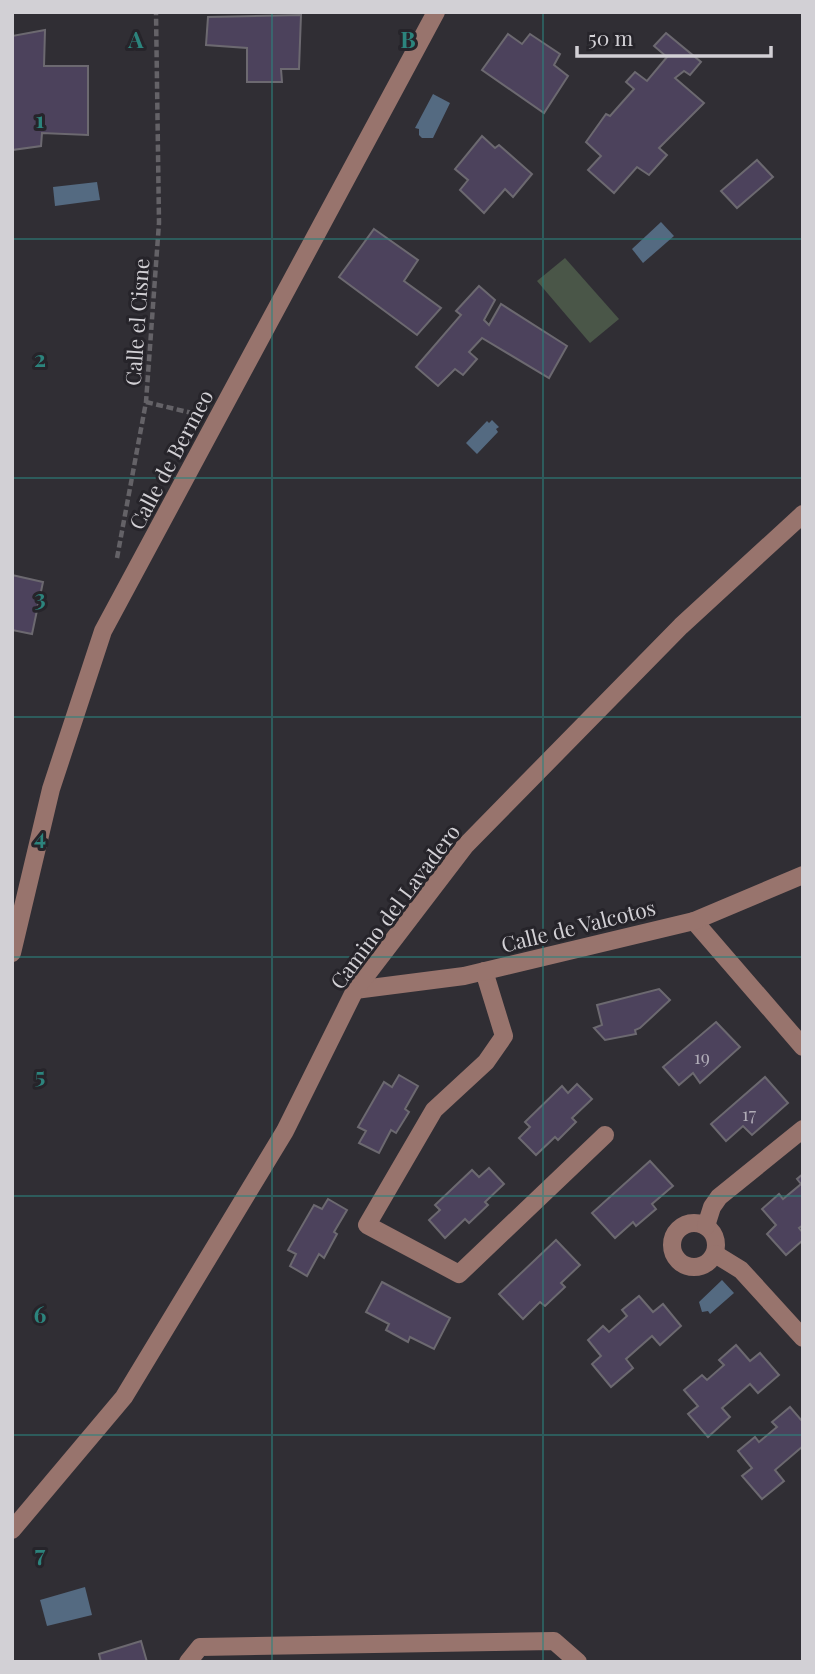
<svg xmlns="http://www.w3.org/2000/svg" width="815" height="1674" font-family="'Playfair Display',serif">
<style>
.green{fill:#4a5648}
.water{fill:#546a81}
.building{fill:#4c425c;stroke:#6c6970;stroke-width:2}
.lines{fill:none;stroke-linecap:round;stroke-linejoin:round}
.path{stroke:#646267;stroke-width:4.5;stroke-dasharray:7 3.5;stroke-linecap:butt}
.minor{stroke:#98746d;stroke-width:18}
.grid{fill:none;stroke:#2c847d;stroke-width:2;stroke-opacity:0.55}
.labels{text-anchor:middle;dominant-baseline:central;stroke-width:6;stroke-linejoin:round;paint-order:stroke}
.number-label{font-size:18px;fill:#b0acb7}
.street-label{font-size:21px;fill:#d2d0d5;stroke:#26242a}
.grid-label{font-size:23px;text-anchor:middle;font-weight:bold;fill:#2c847d;stroke:#26242a;stroke-width:6;stroke-linejoin:round;paint-order:stroke}
</style>
<rect width="100%" height="100%" fill="#302e34"/>
<polygon class="green" points="565,258 619,319 590,343 537,281"/>
<g class="water">
<polygon points="433,94 450,103 433,138 422,138 419,135 419,129 415,128"/>
<polygon points="97,182 100,200 55,206 53,187"/>
<polygon points="661,222 674,236 643,263 632,249"/>
<polygon points="492,420 499,427 496,429 498,432 477,454 466,443 487,421 489,423"/>
<polygon points="722,1280 734,1293 710,1314 708,1311 702,1312 699,1302"/>
<polygon points="85,1587 92,1615 47,1626 40,1600"/>
</g>
<g class="building">
<polygon points="301,15 299,69 281,69 282,82 247,82 247,48 206,45 208,17"/>
<polygon points="45,30 44,66 88,66 88,135 42,133 41,146 12,150 12,36"/>
<polygon points="666,33 701,62 690,75 684,71 675,78 704,103 659,148 667,155 649,175 637,167 614,193 588,170 601,156 586,142 606,114 610,116 634,89 626,82 635,72 647,81 667,57 654,46"/>
<polygon points="508,34 522,44 530,34 560,54 554,65 568,76 544,113 482,70"/>
<polygon points="482,136 495,148 499,145 532,174 513,197 505,189 484,213 460,190 468,180 455,169"/>
<polygon points="757,160 773,177 737,208 721,191"/>
<polygon points="374,229 418,260 404,281 441,308 417,335 339,277"/>
<polygon points="479,286 495,300 484,320 489,325 501,304 567,346 549,378 482,338 469,352 477,359 463,375 455,369 438,386 416,367 461,315 456,311"/>
<polygon points="12,575 43,582 32,634 12,630"/>
<polygon points="659,989 670,1000 640,1028 635,1030 636,1034 605,1040 594,1028 602,1025 597,1005"/>
<polygon points="716,1022 740,1047 700,1083 693,1073 679,1085 663,1067"/>
<polygon points="399,1075 418,1086 405,1109 409,1112 396,1133 391,1130 379,1153 359,1143 366,1131 358,1127 384,1082 392,1087"/>
<polygon points="765,1077 788,1103 752,1135 743,1126 726,1141 711,1124"/>
<polygon points="577,1084 592,1099 572,1118 576,1122 558,1140 555,1137 536,1155 519,1138 530,1127 525,1122 562,1086 568,1093"/>
<polygon points="650,1161 673,1186 652,1204 656,1209 636,1226 633,1222 615,1238 592,1213"/>
<polygon points="489,1168 504,1184 485,1202 488,1205 469,1223 465,1219 445,1238 429,1220 440,1210 435,1205 472,1170 479,1177"/>
<polygon points="803,1174 803,1225 799,1228 803,1233 803,1240 786,1255 767,1234 776,1225 762,1209 779,1194 783,1199 801,1184 797,1179"/>
<polygon points="328,1199 347,1210 334,1232 337,1234 324,1258 319,1254 307,1276 290,1266 296,1254 288,1250 314,1205 322,1209"/>
<polygon points="556,1240 580,1265 561,1283 565,1287 545,1306 540,1302 523,1319 499,1294"/>
<polygon points="382,1282 450,1318 434,1349 410,1337 408,1342 386,1330 389,1324 366,1312"/>
<polygon points="639,1296 653,1312 663,1304 681,1326 660,1345 652,1336 626,1359 633,1368 611,1387 592,1364 601,1356 588,1340 603,1326 609,1332 627,1316 622,1310"/>
<polygon points="736,1345 750,1361 760,1353 779,1375 758,1393 750,1384 722,1408 730,1417 708,1437 688,1414 698,1406 684,1390 702,1375 707,1380 724,1365 719,1360"/>
<polygon points="790,1407 803,1422 803,1446 775,1470 784,1481 762,1499 742,1476 752,1468 738,1451 755,1437 759,1442 777,1427 772,1422"/>
<polygon points="141,1641 147,1662 101,1662 99,1654"/>
</g>
<g class="lines">
<g class="path">
<polyline points="146,402 196,414"/>
<polyline points="117,558 146,402 159,223 156,12"/>
</g>
<g class="minor">
<polyline points="694,921 803,1047"/>
<polyline points="12,953 51,789 103,631 436,12"/>
<polyline points="484,971 504,1036 486,1062 434,1110 367,1225 459,1274 605,1135"/>
<polyline points="355,990 464,976 694,921 803,875"/>
<circle cx="694" cy="1245" r="22"/>
<polyline points="706,1226 712,1207 719,1197 803,1129"/>
<polyline points="715,1254 741,1270 803,1338"/>
<polyline points="12,1530 124,1397 285,1131 355,990 465,846 681,626 803,514"/>
<polyline points="188,1662 200,1647 554,1641 578,1662"/>
</g>
</g>
<path class="grid" d="M272,12V1662M543,12V1662M12,239H803M12,478H803M12,717H803M12,957H803M12,1196H803M12,1435H803"/>
<g class="labels">
<g class="number-label">
<text x="702" y="1057">19</text>
<text x="749" y="1114">17</text>
</g>
<g class="street-label">
<text transform="translate(136 322) rotate(-86)">Calle el Cisne</text>
<text transform="translate(170 459) rotate(-62)">Calle de Bermeo</text>
<text transform="translate(394 906) rotate(-53)">Camino del Lavadero</text>
<text transform="translate(578 925) rotate(-14)">Calle de Valcotos</text>
</g>
</g>
<g class="grid-label">
<text x="136" y="48">A</text>
<text x="408" y="48">B</text>
<text x="40" y="128">1</text>
<text x="40" y="367">2</text>
<text x="40" y="606">3</text>
<text x="40" y="845">4</text>
<text x="40" y="1084">5</text>
<text x="40" y="1323">6</text>
<text x="40" y="1562">7</text>
</g>
<rect width="815" height="1674" fill="none" stroke="#d2d0d5" stroke-width="28"/>
<path d="M577 46v10h194v-10" fill="none" stroke="#d2d0d5" stroke-width="3.5"/>
<text x="588" y="46" font-size="21" fill="#d2d0d5" stroke="#26242a" stroke-width="5" paint-order="stroke">50 m</text>
</svg>
